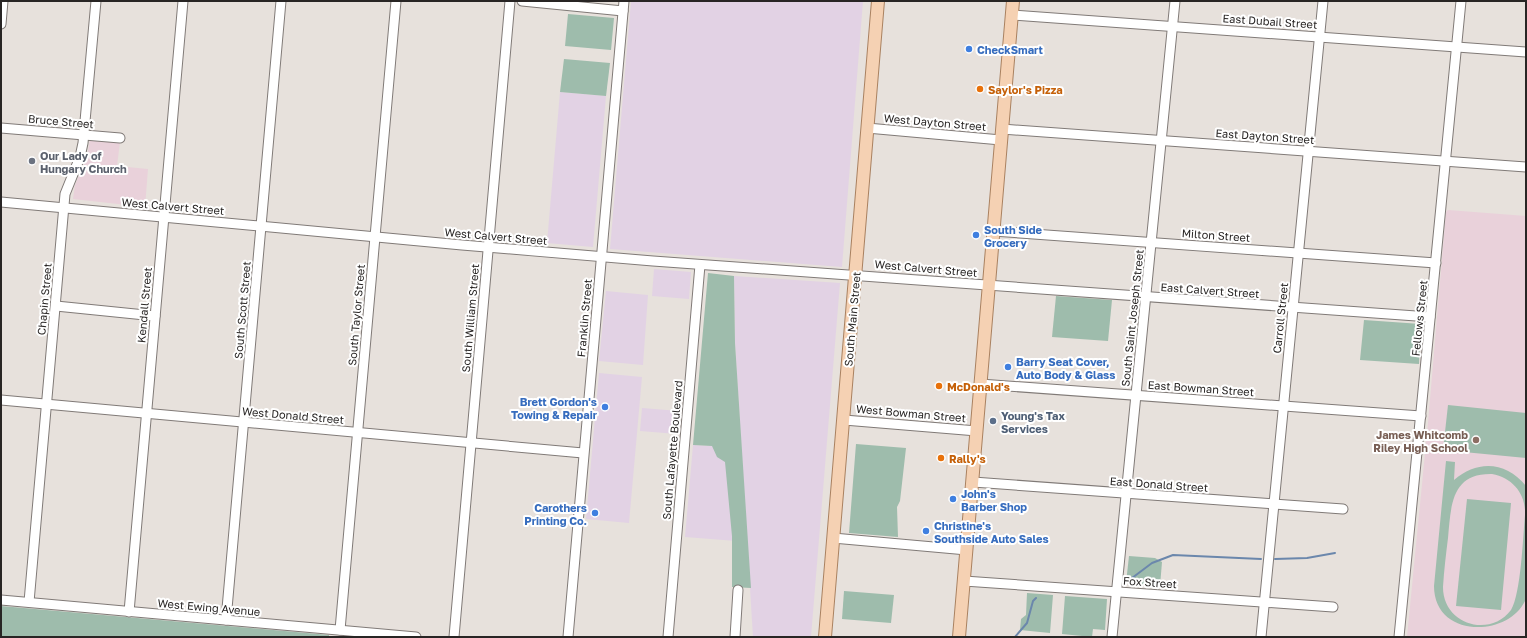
<svg xmlns="http://www.w3.org/2000/svg" width="1527" height="638" font-family="'Golos Text',sans-serif">
<style>
.industrial{fill:#e2d2e4}
.education{fill:#e9d1da}
.green{fill:#9ebcac;fill-rule:evenodd}
.lines{fill:none;stroke-linecap:round;stroke-linejoin:round}
.stream{stroke:#6b87ac;stroke-width:2}
.minor-casing{stroke:#807a77;stroke-width:11}
.major-casing{stroke:#a98160;stroke-width:14}
.minor{stroke:#fff;stroke-width:9}
.major{stroke:#f5d1b3;stroke-width:12}
.shop-dot{fill:#3f7fe0;stroke:#fff;stroke-width:1.5}
.food-dot{fill:#e8710a;stroke:#fff;stroke-width:1.5}
.worship-dot{fill:#6b7280;stroke:#fff;stroke-width:1.5}
.service-dot{fill:#5c6f8a;stroke:#fff;stroke-width:1.5}
.education-dot{fill:#8d6e63;stroke:#fff;stroke-width:1.5}
.labels{text-anchor:middle;dominant-baseline:central;stroke-width:4;stroke-linejoin:round;paint-order:stroke}
.street-label{font-size:11px;fill:#282524;stroke:#fff}
.shop-label{font-size:11px;font-weight:bold;fill:#366cbe;stroke:#fff;text-anchor:start}
.food-label{font-size:11px;font-weight:bold;fill:#c56008;stroke:#fff;text-anchor:start}
.worship-label{font-size:11px;font-weight:bold;fill:#5b616d;stroke:#fff;text-anchor:start}
.service-label{font-size:11px;font-weight:bold;fill:#4e5e75;stroke:#fff;text-anchor:start}
.education-label{font-size:11px;font-weight:bold;fill:#785e54;stroke:#fff;text-anchor:end}
</style>
<rect width="100%" height="100%" fill="#e7e1dc"/>
<g class="industrial">
<polygon points="631,1 863,1 842,267 610,249"/>
<polygon points="560,92 606,96 593,247 547,243"/>
<polygon points="654,269 691,272 689,299 652,296"/>
<polygon points="734,276 840,283 811,637 753,637 735,343"/>
<polygon points="606,291 648,295 643,365 599,361"/>
<polygon points="599,373 642,377 629,523 586,519"/>
<polygon points="642,408 679,411 677,434 640,431"/>
<polygon points="693,445 731,447 736,541 685,537"/>
</g>
<g class="education">
<polygon points="90,139 120,142 117,166 148,169 145,207 73,199 75,185 87,157"/>
<polygon points="1448,210 1526,216 1526,637 1407,637 1428,423 1446,212"/>
</g>
<g class="green">
<polygon points="568,14 614,18 611,50 565,46"/>
<polygon points="564,59 610,63 606,96 560,92"/>
<polygon points="708,273 734,276 735,343 751,588 732,587 732,536 725,462 717,457 712,446 693,445"/>
<polygon points="1056,296 1112,300 1108,341 1052,337"/>
<polygon points="1364,320 1421,324 1419,364 1360,360"/>
<polygon points="1448,405 1526,413 1526,458 1443,450"/>
<polygon points="856,444 906,448 900,501 897,507 898,537 849,533"/>
<path d="M1446,461L1455,462L1454,480C1477,460 1506,461 1526,486L1525,601C1507,638 1434,638 1434,586ZM1492,474C1513,478 1526,494 1525,515C1523,536 1521,594 1511,610C1490,638 1443,625 1443,587C1444,570 1446,554 1448,538C1451,506 1451,473 1492,474Z"/>
<polygon points="1467,499 1511,503 1501,610 1456,606"/>
<polygon points="1129,556 1155,558 1162,562 1160,586 1126,583"/>
<polygon points="844,591 894,595 891,623 842,619"/>
<polygon points="1027,593 1053,595 1050,633 1020,630 1021,619 1026,615"/>
<polygon points="1065,596 1107,599 1105,630 1093,629 1092,637 1062,634"/>
<polygon points="1,606 329,635 329,637 1,637"/>
</g>
<g class="lines">
<g class="stream">
<polyline points="1275,559 1307,558 1335,553"/>
<polyline points="1132,578 1152,563 1173,555 1261,559"/>
<polyline points="1015,637 1027,623 1033,601 1036,598"/>
</g>
<g class="minor-casing">
<g id="minor">
<polyline points="522,1 623,11"/>
<polyline points="1011,15 1526,52"/>
<polyline points="1,24 3,1"/>
<polyline points="1,128 120,138"/>
<polyline points="867,128 1001,140"/>
<polyline points="1002,129 1526,167"/>
<polyline points="1,202 462,245 653,261 1430,317"/>
<polyline points="993,231 1436,263"/>
<polyline points="56,306 155,316"/>
<polyline points="980,384 1421,416"/>
<polyline points="1,400 583,453"/>
<polyline points="844,420 977,431"/>
<polyline points="973,482 1343,509"/>
<polyline points="833,538 967,550"/>
<polyline points="964,581 1333,607"/>
<polyline points="1,600 416,637"/>
<polyline points="29,602 65,194 80,157 83,143 96,1"/>
<polyline points="129,612 183,1"/>
<polyline points="226,620 281,1"/>
<polyline points="340,630 396,1"/>
<polyline points="454,637 510,1"/>
<polyline points="568,637 624,1"/>
<polyline points="668,637 700,265"/>
<polyline points="735,637 738,590"/>
<polyline points="1112,637 1175,1"/>
<polyline points="1261,637 1323,1"/>
<polyline points="1399,637 1461,1"/>
</g>
</g>
<g class="major-casing">
<g id="major">
<polyline points="825,637 878,1"/>
<polyline points="959,637 1013,1"/>
</g>
</g>
<use href="#minor" class="minor"/>
<use href="#major" class="major"/>
</g>
<g class="shop-dot">
<circle cx="969" cy="49" r="4"/>
<circle cx="976" cy="235" r="4"/>
<circle cx="1008" cy="367" r="4"/>
<circle cx="605" cy="407" r="4"/>
<circle cx="953" cy="499" r="4"/>
<circle cx="595" cy="513" r="4"/>
<circle cx="926" cy="531" r="4"/>
</g>
<g class="food-dot">
<circle cx="980" cy="89" r="4"/>
<circle cx="939" cy="386" r="4"/>
<circle cx="941" cy="458" r="4"/>
</g>
<circle class="worship-dot" cx="32" cy="161" r="4"/>
<circle class="service-dot" cx="993" cy="421" r="4"/>
<circle class="education-dot" cx="1476" cy="440" r="4"/>
<g class="labels">
<g class="street-label">
<text transform="translate(1270 21) rotate(4)">East Dubail Street</text>
<text transform="translate(61 121) rotate(5)">Bruce Street</text>
<text transform="translate(935 122) rotate(5)">West Dayton Street</text>
<text transform="translate(1265 136) rotate(4)">East Dayton Street</text>
<text transform="translate(173 206) rotate(5)">West Calvert Street</text>
<text transform="translate(1216 235) rotate(4)">Milton Street</text>
<text transform="translate(496 236) rotate(5)">West Calvert Street</text>
<text transform="translate(926 268) rotate(5)">West Calvert Street</text>
<text transform="translate(1210 290) rotate(4)">East Calvert Street</text>
<text transform="translate(44 299) rotate(-85)">Chapin Street</text>
<text transform="translate(144 305) rotate(-85)">Kendall Street</text>
<text transform="translate(242 310) rotate(-85)">South Scott Street</text>
<text transform="translate(356 315) rotate(-85)">South Taylor Street</text>
<text transform="translate(470 318) rotate(-85)">South William Street</text>
<text transform="translate(584 318) rotate(-85)">Franklin Street</text>
<text transform="translate(1132 318) rotate(-84)">South Saint Joseph Street</text>
<text transform="translate(1280 318) rotate(-84)">Carroll Street</text>
<text transform="translate(1419 318) rotate(-84)">Fellows Street</text>
<text transform="translate(852 319) rotate(-85)">South Main Street</text>
<text transform="translate(1201 388) rotate(4)">East Bowman Street</text>
<text transform="translate(911 413) rotate(5)">West Bowman Street</text>
<text transform="translate(293 415) rotate(5)">West Donald Street</text>
<text transform="translate(672 450) rotate(-85)">South Lafayette Boulevard</text>
<text transform="translate(1159 484) rotate(4)">East Donald Street</text>
<text transform="translate(1150 582) rotate(4)">Fox Street</text>
<text transform="translate(209 607) rotate(5)">West Ewing Avenue</text>
</g>
<g class="shop-label">
<text x="977" y="49">CheckSmart</text>
<text x="984" y="229">South Side<tspan x="984" dy="13">Grocery</tspan></text>
<text x="1016" y="361">Barry Seat Cover,<tspan x="1016" dy="13">Auto Body &amp; Glass</tspan></text>
<text x="597" y="401" text-anchor="end">Brett Gordon's<tspan x="597" dy="13">Towing &amp; Repair</tspan></text>
<text x="961" y="493">John's<tspan x="961" dy="13">Barber Shop</tspan></text>
<text x="587" y="507" text-anchor="end">Carothers<tspan x="587" dy="13">Printing Co.</tspan></text>
<text x="934" y="525">Christine's<tspan x="934" dy="13">Southside Auto Sales</tspan></text>
</g>
<g class="food-label">
<text x="988" y="89">Saylor's Pizza</text>
<text x="947" y="386">McDonald's</text>
<text x="949" y="458">Rally's</text>
</g>
<g class="worship-label">
<text x="40" y="155">Our Lady of<tspan x="40" dy="13">Hungary Church</tspan></text>
</g>
<g class="service-label">
<text x="1001" y="415">Young's Tax<tspan x="1001" dy="13">Services</tspan></text>
</g>
<g class="education-label">
<text x="1468" y="434">James Whitcomb<tspan x="1468" dy="13">Riley High School</tspan></text>
</g>
</g>
<rect width="1527" height="638" fill="none" stroke="#282524" stroke-width="4"/>
</svg>
